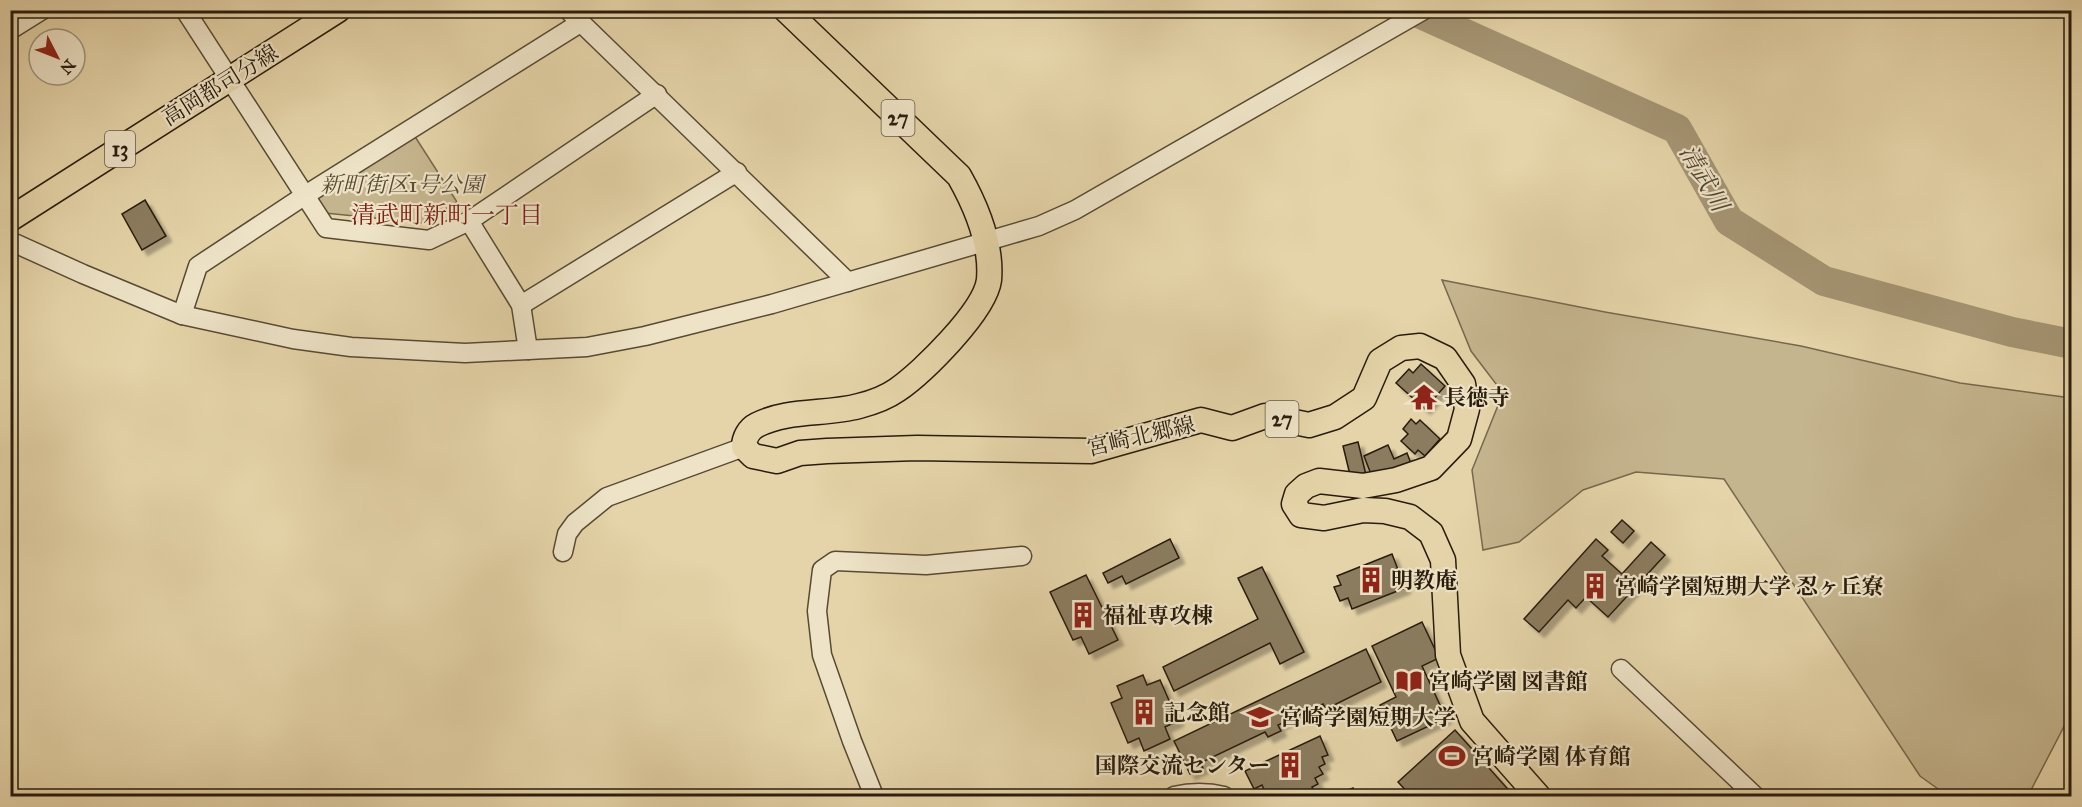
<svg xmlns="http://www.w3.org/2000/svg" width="2082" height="807" font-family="'IM FELL Great Primer','Noto Serif JP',serif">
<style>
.green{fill:#c5b58e;stroke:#77684d;stroke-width:1.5}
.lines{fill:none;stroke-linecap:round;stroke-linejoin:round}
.river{stroke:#a59574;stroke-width:30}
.building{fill:#8b7c5e;stroke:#291c0c;stroke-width:1.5;filter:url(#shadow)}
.minor-casing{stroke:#584a33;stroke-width:21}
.major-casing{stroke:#291c0c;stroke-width:27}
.minor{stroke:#eee3c7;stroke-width:18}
.major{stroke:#e5d4a9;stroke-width:24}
.labels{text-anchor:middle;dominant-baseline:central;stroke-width:4.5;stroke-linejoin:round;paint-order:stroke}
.shield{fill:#eee3c7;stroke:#645844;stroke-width:1.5}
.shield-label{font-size:21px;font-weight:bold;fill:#291c0c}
.street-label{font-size:22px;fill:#291c0c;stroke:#eee3c7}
.park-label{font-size:22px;font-style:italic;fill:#584a33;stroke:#eee3c7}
.poi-label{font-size:22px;font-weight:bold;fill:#291c0c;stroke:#eee3c7;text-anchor:start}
.water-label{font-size:24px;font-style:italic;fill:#544630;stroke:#eee3c7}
.neighbourhood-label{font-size:24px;fill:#7a1f14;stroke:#eee3c7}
</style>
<defs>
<filter id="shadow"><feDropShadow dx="5.5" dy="5.5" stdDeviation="1.5" flood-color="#0004"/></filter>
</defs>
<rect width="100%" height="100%" fill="#e5d4a9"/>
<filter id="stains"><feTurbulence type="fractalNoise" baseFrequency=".00333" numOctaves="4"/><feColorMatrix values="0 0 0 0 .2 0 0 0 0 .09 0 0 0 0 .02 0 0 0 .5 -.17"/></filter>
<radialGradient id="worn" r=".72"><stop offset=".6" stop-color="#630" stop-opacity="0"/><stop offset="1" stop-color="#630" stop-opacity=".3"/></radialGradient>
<g class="green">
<polygon points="414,135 457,202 424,223 325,213 313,196"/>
<polygon points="1442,280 1605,312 1801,346 1960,383 2071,398 2071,713 2031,790 2011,796 1948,796 1920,776 1724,479 1636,472 1583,490 1519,542 1483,550 1472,470 1503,393 1471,351"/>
</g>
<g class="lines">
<polyline class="river" points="1412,10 1677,129 1729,221 1824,281 2012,332 2072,344"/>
</g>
<g class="building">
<polygon points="145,200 166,236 142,250 122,214"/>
<polygon points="1421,364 1445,386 1425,409 1396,383 1409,369 1413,373"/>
<polygon points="1411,419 1416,424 1420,420 1440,439 1425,456 1418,450 1415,454 1401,441 1408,434 1403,429"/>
<polygon points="1358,442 1366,475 1351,479 1343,446"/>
<polygon points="1388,445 1394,459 1407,453 1412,466 1374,482 1364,456"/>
<polygon points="1622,520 1634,531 1623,543 1611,532"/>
<polygon points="1170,539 1179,558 1126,584 1122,576 1108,583 1103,573"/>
<polygon points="1596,539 1608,550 1602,556 1622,574 1651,542 1665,555 1608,617 1586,597 1576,608 1568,600 1539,632 1524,619"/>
<polygon points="1392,554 1405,588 1352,609 1348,598 1340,601 1334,587 1341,585 1337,576"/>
<polygon points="1262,567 1304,652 1280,664 1270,643 1174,691 1163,667 1258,619 1238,578"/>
<polygon points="1086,575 1118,640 1089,654 1081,637 1073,640 1050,592"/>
<polygon points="1422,622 1439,658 1422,666 1446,718 1397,741 1380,705 1396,697 1372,646"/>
<polygon points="1366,649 1381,682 1326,709 1323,704 1278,725 1281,731 1268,737 1265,732 1200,763 1203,768 1190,774 1174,741"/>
<polygon points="1143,675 1147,685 1160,680 1178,721 1165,727 1170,739 1144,751 1139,738 1128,743 1111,703 1122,698 1117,686"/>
<polygon points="1455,730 1514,796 1411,796 1398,782"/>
<polygon points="1320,736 1328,755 1322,757 1325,764 1319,767 1323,774 1315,778 1318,784 1312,787 1315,794 1310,796 1267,796 1262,785 1254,789 1245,771"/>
<polygon points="1353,788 1357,796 1335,796"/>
</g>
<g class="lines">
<g class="minor-casing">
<g id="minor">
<polyline points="185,10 326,228 429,240 469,221 657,94"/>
<polyline points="568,10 848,282"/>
<polyline points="10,30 42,10"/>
<polyline points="469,221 521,305 528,350"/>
<polyline points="10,241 83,274 182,315 293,339 351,347 465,353 587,347 645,336 772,304 1039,226 1075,210 1424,10"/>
<polyline points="521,305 737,172"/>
<polyline points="182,315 198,266 304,196 580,23"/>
<polyline points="563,552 567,534 575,523 607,497 744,447"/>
<polyline points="1621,669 1755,796"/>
<polyline points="874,796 852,741 822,655 817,611 822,570 835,561 926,565 1022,556"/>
<path d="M1174,796C1191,792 1208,792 1224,796"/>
</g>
</g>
<g class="major-casing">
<g id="major">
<path d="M786,10L959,176C976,206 992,245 989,280C985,311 923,372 897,390C887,397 871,403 859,406C826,415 788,409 757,425C749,429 744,438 744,447L753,456L777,461L800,453L827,451L917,448L1091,451L1201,420L1232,428L1265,416L1309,425L1335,417L1364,398L1380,361L1401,348L1420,346L1445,358L1463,384L1467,409L1459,439L1431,468L1396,480L1363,486L1319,481L1306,486L1297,494L1294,504L1301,515L1324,518L1363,510L1385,511L1410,517L1431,533L1443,560L1448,655L1472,721L1538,796"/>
<polyline points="10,219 338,10"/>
</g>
</g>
<use href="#minor" class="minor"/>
<use href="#major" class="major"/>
</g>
<defs>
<g id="temple-bare" transform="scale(2.07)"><path d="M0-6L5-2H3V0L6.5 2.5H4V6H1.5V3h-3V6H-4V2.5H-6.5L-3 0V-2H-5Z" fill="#8f2418" stroke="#eee3c7" stroke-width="2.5" paint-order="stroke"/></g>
<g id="building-bare" transform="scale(2.07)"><path d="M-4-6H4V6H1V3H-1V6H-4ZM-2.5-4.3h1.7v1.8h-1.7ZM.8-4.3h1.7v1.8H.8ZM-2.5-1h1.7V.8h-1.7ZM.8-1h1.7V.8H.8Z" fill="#8f2418" stroke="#eee3c7" stroke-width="2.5" paint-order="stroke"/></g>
<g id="library-bare" transform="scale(2.07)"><path d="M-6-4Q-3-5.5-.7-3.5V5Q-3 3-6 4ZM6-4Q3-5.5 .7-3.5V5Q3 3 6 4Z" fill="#8f2418" stroke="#eee3c7" stroke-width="2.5" paint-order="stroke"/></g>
<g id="university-bare" transform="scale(2.07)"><path d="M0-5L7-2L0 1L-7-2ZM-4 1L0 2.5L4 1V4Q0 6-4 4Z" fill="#8f2418" stroke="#eee3c7" stroke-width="2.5" paint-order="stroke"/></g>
<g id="stadium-bare" transform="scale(2.07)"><path d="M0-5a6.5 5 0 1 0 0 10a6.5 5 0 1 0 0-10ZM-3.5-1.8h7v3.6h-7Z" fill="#8f2418" stroke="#eee3c7" stroke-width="2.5" paint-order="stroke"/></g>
</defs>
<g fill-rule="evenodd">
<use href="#temple-bare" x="1424" y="397"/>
<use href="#building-bare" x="1371" y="580"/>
<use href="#building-bare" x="1595" y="586"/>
<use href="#building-bare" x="1083" y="615"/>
<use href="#library-bare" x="1409" y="681"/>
<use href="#building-bare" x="1144" y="712"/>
<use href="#university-bare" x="1260" y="717"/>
<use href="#stadium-bare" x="1452" y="756"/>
<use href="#building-bare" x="1290" y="765"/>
</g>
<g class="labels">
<g class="shield">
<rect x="881.5" y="100" width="33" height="36" rx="4.5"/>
<rect x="105" y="131" width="30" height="36" rx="4.5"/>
<rect x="1265.5" y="401" width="33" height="36" rx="4.5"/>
</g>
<g class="shield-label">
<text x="898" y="118">27</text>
<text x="120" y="149">13</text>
<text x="1282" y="419">27</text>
</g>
<g class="street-label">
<text transform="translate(220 85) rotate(-32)">高岡都司分線</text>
<text transform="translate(1141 436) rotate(-13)">宮崎北郷線</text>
</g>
<g class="park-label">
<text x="402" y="184">新町街区1号公園</text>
</g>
<g class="poi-label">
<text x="1444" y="397">長徳寺</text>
<text x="1391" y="580">明教庵</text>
<text x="1615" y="586">宮崎学園短期大学 忍ヶ丘寮</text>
<text x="1103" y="615">福祉専攻棟</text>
<text x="1429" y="681">宮崎学園 図書館</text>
<text x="1164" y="712">記念館</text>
<text x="1280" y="717">宮崎学園短期大学</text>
<text x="1472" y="756">宮崎学園 体育館</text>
<text x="1270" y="765" text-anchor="end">国際交流センター</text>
</g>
<g class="water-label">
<text transform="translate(1704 178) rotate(60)">清武川</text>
</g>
<g class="neighbourhood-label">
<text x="447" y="215">清武町新町一丁目</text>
</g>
</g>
<rect width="2082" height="807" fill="none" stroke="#e5d4a9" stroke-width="36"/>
<rect x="12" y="12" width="2058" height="783" fill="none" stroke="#291c0c" stroke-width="3"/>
<rect x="18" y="18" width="2046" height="771" fill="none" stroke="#291c0c" stroke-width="1.5"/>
<g transform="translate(57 57) rotate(132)"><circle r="28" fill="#eee3c7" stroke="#9f937c" stroke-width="1.5"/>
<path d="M0-4.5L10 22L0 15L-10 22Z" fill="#8f2418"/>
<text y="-9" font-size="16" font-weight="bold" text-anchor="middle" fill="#291c0c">N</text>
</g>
<rect width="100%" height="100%" filter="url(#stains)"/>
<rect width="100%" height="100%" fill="url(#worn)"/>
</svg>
